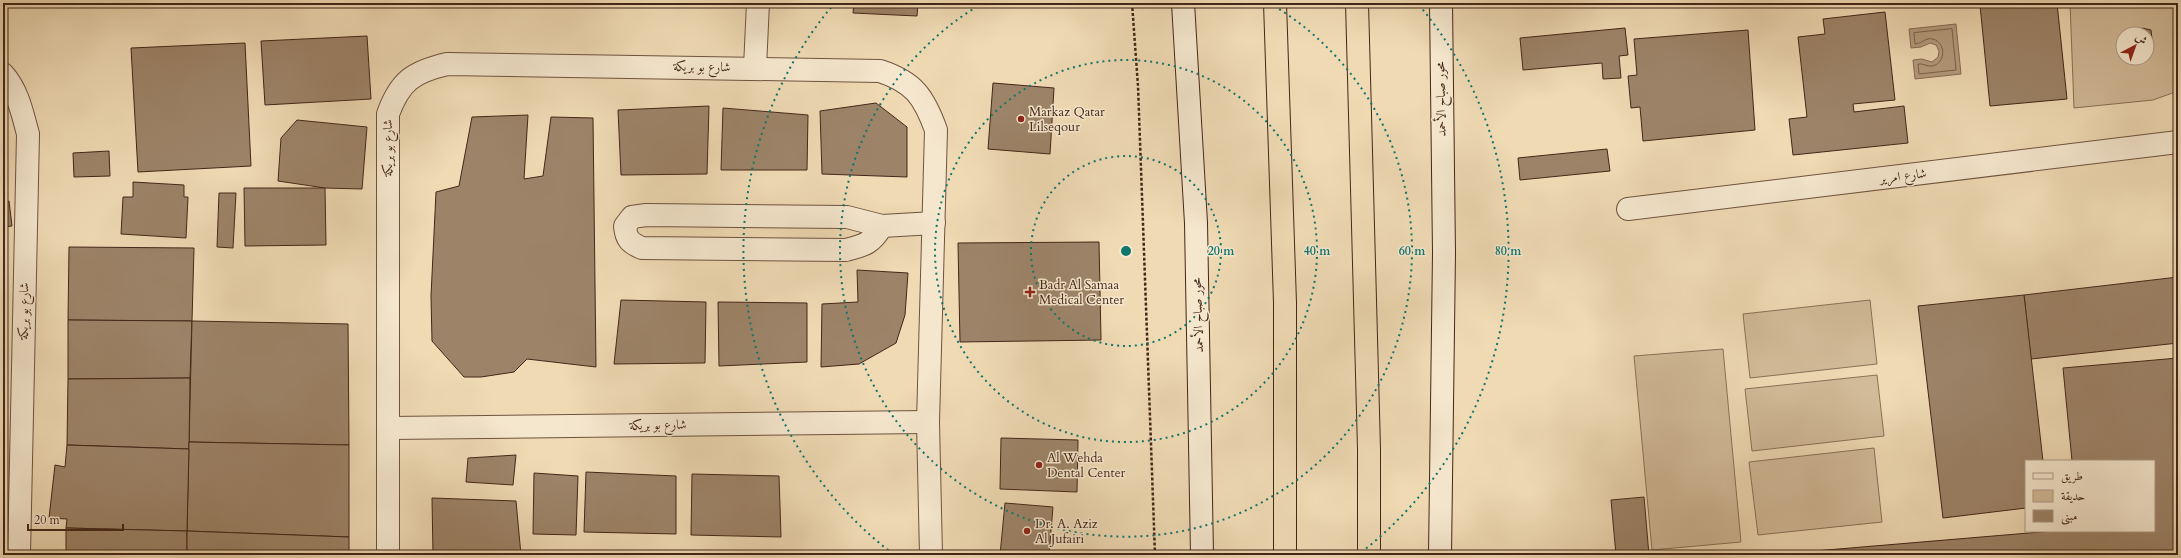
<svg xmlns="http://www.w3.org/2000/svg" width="2181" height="558" font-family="Cardo,Amiri,serif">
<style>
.green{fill:#d2bb99;stroke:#8b7058;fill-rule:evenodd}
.water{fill:#b59d7f;stroke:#886d56}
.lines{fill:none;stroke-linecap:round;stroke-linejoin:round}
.shore{stroke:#7c624c;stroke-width:1}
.building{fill:#9d8469;stroke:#442618}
.street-casing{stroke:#6f533f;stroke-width:24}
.secondary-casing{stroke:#442618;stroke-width:24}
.highway-casing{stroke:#442618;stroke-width:24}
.path{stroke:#442618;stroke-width:2.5;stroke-dasharray:3 2;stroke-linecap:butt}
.street{stroke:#f5e7ce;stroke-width:22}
.secondary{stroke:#f5e7ce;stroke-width:22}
.highway{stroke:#efdab4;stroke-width:22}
.ring{fill:none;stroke:#0f766e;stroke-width:2;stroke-dasharray:2 4}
.poi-dot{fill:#8f2418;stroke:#f5e7ce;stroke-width:1.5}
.labels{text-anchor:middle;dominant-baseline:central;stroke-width:3;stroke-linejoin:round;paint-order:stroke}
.street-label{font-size:13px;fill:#442618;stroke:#f5e7ce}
.poi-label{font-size:13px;fill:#442618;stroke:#f5e7ce;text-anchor:start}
.centre{fill:#0f766e;stroke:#f5e7ce;stroke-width:2}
.ring-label{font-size:12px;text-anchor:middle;font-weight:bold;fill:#0f766e;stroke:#f5e7ce;stroke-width:3;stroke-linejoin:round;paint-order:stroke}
</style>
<rect width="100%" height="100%" fill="#efdab4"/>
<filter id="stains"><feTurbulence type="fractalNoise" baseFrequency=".005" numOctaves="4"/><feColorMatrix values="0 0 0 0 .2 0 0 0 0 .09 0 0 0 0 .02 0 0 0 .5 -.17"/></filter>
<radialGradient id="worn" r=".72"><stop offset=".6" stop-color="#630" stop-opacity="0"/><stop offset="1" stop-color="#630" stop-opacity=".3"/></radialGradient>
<g class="green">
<path d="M2070,3H2178V91L2153,100L2074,108ZM2123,34H2147V58H2123Z"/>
<polygon points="1870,300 1877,364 1750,378 1743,314"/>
<polygon points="1723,349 1741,542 1652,550 1634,356"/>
<polygon points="1877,375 1884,436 1752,451 1745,389"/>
<polygon points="1874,448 1882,522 1758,535 1749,462"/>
</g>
<polygon class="water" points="1956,24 1961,74 1915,79 1913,60 1922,59 1932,62 1938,57 1939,51 1936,45 1930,43 1921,47 1911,48 1909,29"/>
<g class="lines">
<path class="shore" d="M1952,29L1956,70L1919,74L1918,64C1923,63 1927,67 1933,66C1946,62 1946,43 1933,39C1926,37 1921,44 1915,44L1914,33Z"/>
</g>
<g class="building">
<polygon points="854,3 918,3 917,16 853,13"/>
<polygon points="2000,3 2057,3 2067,99 1990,106 1980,5"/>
<polygon points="1885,12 1895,100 1853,104 1854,112 1904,106 1908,143 1793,155 1789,119 1807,117 1798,37 1825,34 1823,19"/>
<polygon points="1625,28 1628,55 1619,56 1621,78 1603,79 1602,63 1523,70 1520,38"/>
<polygon points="2142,28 2151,30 2152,39 2147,45 2147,34 2136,34"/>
<polygon points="1748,30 1755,130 1643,141 1640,107 1631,108 1628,76 1637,75 1634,39"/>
<polygon points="367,36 371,99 265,105 261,41"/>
<polygon points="245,43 251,166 138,172 131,48"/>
<polygon points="993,83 1054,88 1050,154 988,149"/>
<polygon points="876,103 907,127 907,177 822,174 820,111"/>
<polygon points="709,106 707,174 621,175 618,110"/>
<polygon points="723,108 808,115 807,170 721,170"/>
<polygon points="528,115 524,179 543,176 551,117 593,118 596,367 527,359 514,372 481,377 464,377 432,341 431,296 436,192 459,186 472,117"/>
<polygon points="297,120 367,127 362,189 325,188 278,181 281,138"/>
<polygon points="1607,149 1610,171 1520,180 1518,158"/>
<polygon points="109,151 110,176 74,177 73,153"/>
<polygon points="133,182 184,185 184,197 188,197 186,238 121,234 123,197 133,197"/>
<polygon points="244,188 325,188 326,245 245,246"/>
<polygon points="219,193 236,193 233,248 217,247"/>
<polygon points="9,201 12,226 3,227 3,202"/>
<polygon points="1099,242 1101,340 960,342 958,243"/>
<polygon points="69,247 194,248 192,321 68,320"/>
<polygon points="857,270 908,273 905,315 896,343 859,364 821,367 822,304 858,302"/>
<polygon points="2178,277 2178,343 2031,359 2024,295"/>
<polygon points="2024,295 2043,461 2026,461 2026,508 1943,518 1918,306"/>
<polygon points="621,300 706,302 705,363 614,364"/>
<polygon points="718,302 807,303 807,362 719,366"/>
<polygon points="68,320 192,321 190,378 68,379"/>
<polygon points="192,321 348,324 349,445 189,442"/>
<polygon points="2178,358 2178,555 1767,555 2053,531 2154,531 2154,461 2072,461 2063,368"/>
<polygon points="190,378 189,449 67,445 68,379"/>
<polygon points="1001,438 1078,440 1077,492 1000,489"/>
<polygon points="189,442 349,445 349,537 187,531"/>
<polygon points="67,445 189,449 187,531 66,528 67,519 49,518 55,465 65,467"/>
<polygon points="516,455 513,485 466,482 468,458"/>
<polygon points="586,472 676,476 676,534 584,532"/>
<polygon points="534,473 578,476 576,535 533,534"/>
<polygon points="692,474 779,476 781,537 691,535"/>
<polygon points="1644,497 1649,555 1616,555 1611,500"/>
<polygon points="432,498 516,501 521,555 433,555"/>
<polygon points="1005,503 1053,507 1049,555 1000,555"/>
<polygon points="66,528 187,531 187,555 66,555"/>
<polygon points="187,531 349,537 349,555 187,555"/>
</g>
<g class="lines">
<g class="street-casing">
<g id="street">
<polyline points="755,67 758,3"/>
<path d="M3,74C18,91 22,112 28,134L19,555"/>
<polyline points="1628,209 2178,142"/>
<path d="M882,226C871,244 865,245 846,250L642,248C630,243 626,239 625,226L632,217L646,215L847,217L882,226L934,223"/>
<polyline points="388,428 928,422"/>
<path d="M388,555V114C400,81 413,72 447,64L880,71C914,82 924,97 936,130L928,422L931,555"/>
</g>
</g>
<g class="secondary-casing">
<g id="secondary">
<polyline points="1183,3 1196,223 1202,555"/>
<polyline points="1440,555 1444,253 1441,3"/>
</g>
</g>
<g class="highway-casing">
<g id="highway">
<polyline points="1275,3 1285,303 1285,555"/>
<polyline points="1357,3 1369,449 1369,555"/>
</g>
</g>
<polyline class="path" points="1132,3 1138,86 1155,555"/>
<use href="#street" class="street"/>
<use href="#secondary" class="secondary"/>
<use href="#highway" class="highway"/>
</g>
<g class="ring">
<circle cx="1126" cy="251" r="95"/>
<circle cx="1126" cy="251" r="191"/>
<path d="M1269 3A286 286 0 1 1 983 3"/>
<path d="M893 554A382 382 0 0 1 833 5M1419 5A382 382 0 0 1 1359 554"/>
</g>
<g class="poi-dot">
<circle cx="1021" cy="119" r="4"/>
<path d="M1028 286h4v4h4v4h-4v4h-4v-4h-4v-4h4z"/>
<circle cx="1039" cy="465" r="4"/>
<circle cx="1027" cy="531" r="4"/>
</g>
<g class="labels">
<g class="street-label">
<text transform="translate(702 67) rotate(1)">شارع بو بريكة</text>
<text transform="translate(1441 99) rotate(-91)">محور صباح الأحمد</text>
<text transform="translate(388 148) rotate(-90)">شارع بو بريكة</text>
<text transform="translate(1903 176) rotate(-7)">شارع امرير</text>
<text transform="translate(24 311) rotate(-89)">شارع بو بريكة</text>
<text transform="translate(1198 315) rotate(-92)">محور صباح الأحمد</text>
<text transform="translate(658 425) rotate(-1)">شارع بو بريكة</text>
</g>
<g class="poi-label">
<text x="1029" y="112">Markaz Qatar<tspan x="1029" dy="15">Lilseqour</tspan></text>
<text x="1039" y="285">Badr Al Samaa<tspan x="1039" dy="15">Medical Center</tspan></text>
<text x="1047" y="458">Al Wehda<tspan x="1047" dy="15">Dental Center</tspan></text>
<text x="1035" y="524">Dr. A. Aziz<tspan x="1035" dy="15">Al Jufairi</tspan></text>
</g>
</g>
<circle cx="1126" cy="251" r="6" class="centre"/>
<g class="ring-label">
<text x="1221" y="255">20 m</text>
<text x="1317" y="255">40 m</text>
<text x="1412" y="255">60 m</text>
<text x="1508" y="255">80 m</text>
</g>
<rect width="2181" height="558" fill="none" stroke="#efdab4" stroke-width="16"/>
<rect x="4" y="4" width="2173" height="550" fill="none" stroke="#442618" stroke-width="2"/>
<rect x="8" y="8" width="2165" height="542" fill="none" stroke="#442618"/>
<rect x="2025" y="460" width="130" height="72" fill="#f5e7ce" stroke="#ae9a85"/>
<rect x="2033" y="473" width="20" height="6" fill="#f5e7ce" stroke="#ae9a85"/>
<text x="2061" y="480" font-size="12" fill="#442618">طريق</text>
<rect x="2033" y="490" width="20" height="12" fill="#d2bb99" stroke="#ae9a85"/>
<text x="2061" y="500" font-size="12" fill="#442618">حديقة</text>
<rect x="2033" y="510" width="20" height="12" fill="#9d8469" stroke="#ae9a85"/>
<text x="2061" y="520" font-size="12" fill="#442618">مبنى</text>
<g transform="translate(2135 46) rotate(41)"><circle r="19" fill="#f5e7ce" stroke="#ae9a85"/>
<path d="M0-3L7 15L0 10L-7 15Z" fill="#8f2418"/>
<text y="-6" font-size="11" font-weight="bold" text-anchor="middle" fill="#442618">ش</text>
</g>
<path d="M28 524v6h95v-6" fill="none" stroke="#442618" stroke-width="2"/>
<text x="34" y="524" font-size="12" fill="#442618" stroke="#f5e7ce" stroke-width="3" paint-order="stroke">20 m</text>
<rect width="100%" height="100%" filter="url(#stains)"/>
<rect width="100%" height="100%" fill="url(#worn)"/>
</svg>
